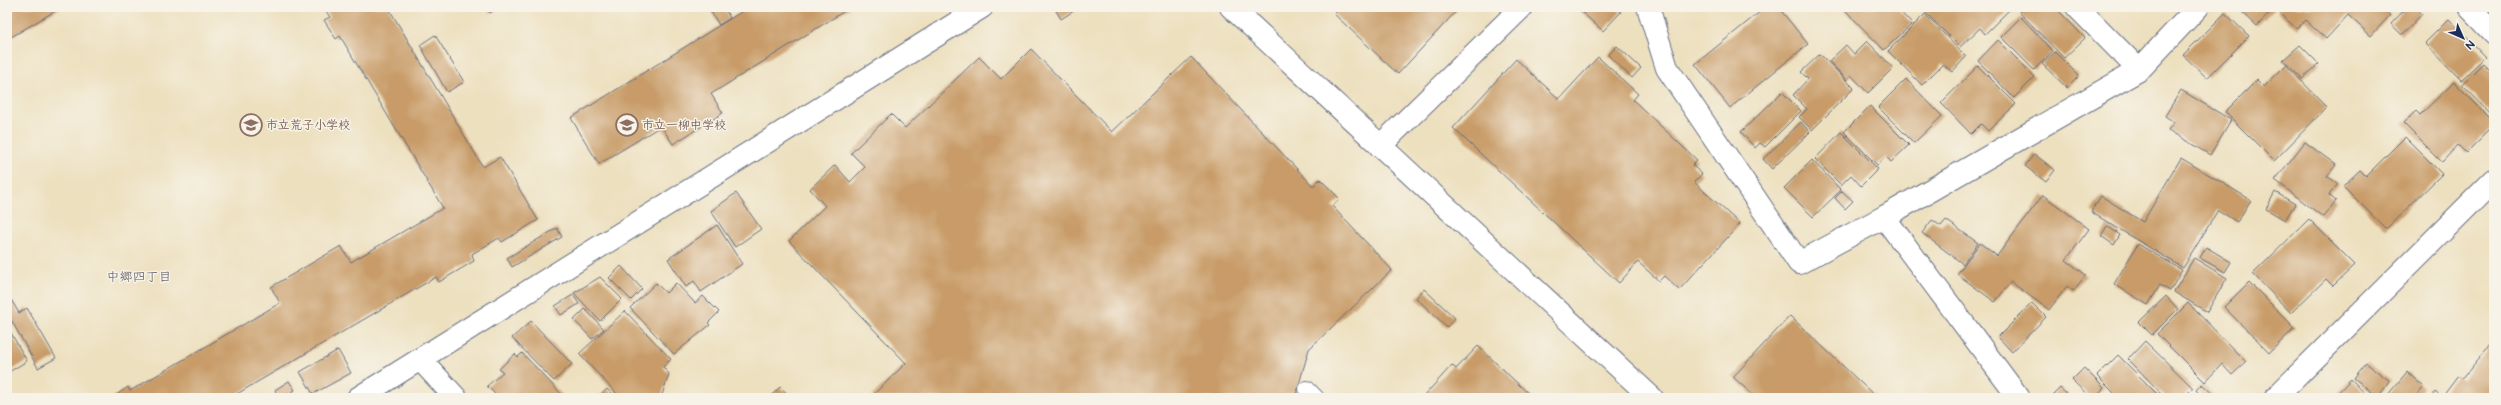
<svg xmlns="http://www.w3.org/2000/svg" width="2501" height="405" font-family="'Balsamiq Sans','Klee One',sans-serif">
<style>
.building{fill:#c89b67}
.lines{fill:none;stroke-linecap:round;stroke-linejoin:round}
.service-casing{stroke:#646d80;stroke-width:18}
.minor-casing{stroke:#646d80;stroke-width:24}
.tertiary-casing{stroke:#646d80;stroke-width:24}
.service{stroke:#fff;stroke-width:16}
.minor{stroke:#fff;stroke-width:22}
.tertiary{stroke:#fff;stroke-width:22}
.labels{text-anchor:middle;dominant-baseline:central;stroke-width:3;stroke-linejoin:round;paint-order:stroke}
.education-label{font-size:12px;font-weight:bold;fill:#785e54;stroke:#f7f3e8;text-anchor:start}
.neighbourhood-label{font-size:13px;fill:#585561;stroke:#f7f3e8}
</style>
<rect width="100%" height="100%" fill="#f7f3e8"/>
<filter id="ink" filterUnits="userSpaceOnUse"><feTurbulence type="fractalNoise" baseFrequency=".025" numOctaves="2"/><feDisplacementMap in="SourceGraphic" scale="8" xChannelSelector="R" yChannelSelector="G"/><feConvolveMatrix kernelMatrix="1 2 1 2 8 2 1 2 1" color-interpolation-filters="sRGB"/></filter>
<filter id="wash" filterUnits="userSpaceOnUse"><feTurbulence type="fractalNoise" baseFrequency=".012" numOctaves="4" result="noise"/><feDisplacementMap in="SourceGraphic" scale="16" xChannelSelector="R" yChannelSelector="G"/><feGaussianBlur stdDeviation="0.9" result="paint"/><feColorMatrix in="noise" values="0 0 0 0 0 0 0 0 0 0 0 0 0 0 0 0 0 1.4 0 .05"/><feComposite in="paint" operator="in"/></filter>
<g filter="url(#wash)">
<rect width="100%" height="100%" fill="#ede0bf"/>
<g id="blocks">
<g class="building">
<polygon points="7,7 62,7 11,37 7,31"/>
<polygon points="323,7 388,7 483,167 500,157 538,220 502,242 499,238 472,254 474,261 439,282 436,277 230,398 112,398 128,387 130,391 280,303 271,287 341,246 351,262 443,208 340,36 336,39 324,20 330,17"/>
<polygon points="486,7 500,7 490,13"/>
<polygon points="708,7 724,7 730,18 719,25"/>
<polygon points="749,7 851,7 711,94 723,113 673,144 661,126 599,164 571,118"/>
<polygon points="1054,7 1080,7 1061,19"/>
<polygon points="1341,7 1460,7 1398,74 1334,14"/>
<polygon points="1576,7 1615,7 1621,12 1603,31"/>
<polygon points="1766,7 1778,7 1808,44 1730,108 1695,64"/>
<polygon points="1842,7 1896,7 1912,24 1884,50"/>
<polygon points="1920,7 2008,7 2010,9 1985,34 1980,28 1960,47"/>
<polygon points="2025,7 2055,7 2085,38 2064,58 2019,12"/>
<polygon points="2237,7 2276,7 2257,26"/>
<polygon points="2282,7 2381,7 2390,15 2371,36 2348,15 2326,39 2305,20 2297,29 2278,12"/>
<polygon points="2407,7 2415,7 2422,14 2402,35 2391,24"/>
<polygon points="2225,13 2249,36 2207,78 2183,55"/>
<polygon points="1925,14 1966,57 1952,72 1943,64 1922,85 1888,51"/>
<polygon points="2021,17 2053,51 2034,70 2001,37"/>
<polygon points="2449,19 2485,57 2461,80 2425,43"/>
<polygon points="435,35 464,82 447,92 420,45"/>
<polygon points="1998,40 2035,77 2014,98 1978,61"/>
<polygon points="1867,41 1893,68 1868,93 1851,75 1847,80 1829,61 1846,45 1854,54"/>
<polygon points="2300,45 2319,64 2302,79 2283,60"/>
<polygon points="1617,46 1641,68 1632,78 1608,55"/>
<polygon points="1031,49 1112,132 1191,57 1313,186 1320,179 1340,199 1332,206 1392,270 1309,349 1295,398 874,398 872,396 906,363 789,241 825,206 810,189 835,165 850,182 865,167 851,153 891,114 905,128 979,57 1001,79"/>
<polygon points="2055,52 2079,76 2067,88 2042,64"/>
<polygon points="1820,54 1854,88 1812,130 1799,117 1807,109 1793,95 1808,79 1801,72"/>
<polygon points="1598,57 1638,94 1633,100 1697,160 1692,165 1702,174 1694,182 1740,224 1679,290 1664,276 1659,281 1638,262 1619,283 1453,128 1516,59 1559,99"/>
<polygon points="2483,63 2494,74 2494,117 2462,84"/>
<polygon points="2286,65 2327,107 2274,161 2225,112 2257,80 2264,87"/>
<polygon points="1978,66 2016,104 1988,131 1981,124 1971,134 1941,103"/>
<polygon points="1906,79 1942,116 1914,143 1878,107"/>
<polygon points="2454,82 2494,122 2494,125 2466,153 2458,145 2442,162 2403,123 2416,111 2420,115"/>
<polygon points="2181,90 2231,120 2210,155 2168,130 2174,122 2165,116"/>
<polygon points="1782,92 1801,111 1765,147 1760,143 1755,148 1741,132"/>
<polygon points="1870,106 1909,145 1891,162 1886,157 1877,165 1844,132"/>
<polygon points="1801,122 1810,132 1772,169 1763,159"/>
<polygon points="1841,132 1878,169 1861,186 1851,175 1841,185 1815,159"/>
<polygon points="2405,137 2442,174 2386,229 2343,186 2360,170 2366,176"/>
<polygon points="2305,142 2336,165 2327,176 2338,184 2329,195 2336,201 2323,217 2275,180"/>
<polygon points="2034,154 2055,170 2046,182 2025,166"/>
<polygon points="2181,158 2251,200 2237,222 2218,210 2183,268 2091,212 2101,196 2143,222"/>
<polygon points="1812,160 1841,190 1813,217 1784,188"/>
<polygon points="1842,191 1853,201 1845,209 1835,198"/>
<polygon points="2275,192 2295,204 2285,220 2266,209"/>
<polygon points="736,193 761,229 735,247 711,211"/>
<polygon points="2043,195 2089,229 2066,260 2086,275 2073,291 2067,286 2049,310 2011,282 1995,302 1957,274 1980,243 1997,256"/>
<polygon points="2309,219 2355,265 2333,286 2326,279 2291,313 2253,274"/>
<polygon points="1932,220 1941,226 1946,220 1978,243 1963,264 1922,233"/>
<polygon points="717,225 742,264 701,292 694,281 686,287 668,259"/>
<polygon points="2107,226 2120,235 2114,245 2101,236"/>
<polygon points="557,228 562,237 512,267 507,258"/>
<polygon points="2138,244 2182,270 2170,291 2160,285 2148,305 2114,284"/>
<polygon points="2206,247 2231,262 2225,272 2200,258"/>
<polygon points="2194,258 2227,278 2207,312 2174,292"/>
<polygon points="621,266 642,289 631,300 609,278"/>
<polygon points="600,277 622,299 600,321 574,293"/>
<polygon points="2249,282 2295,328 2269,353 2224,307"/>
<polygon points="656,283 666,293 676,283 695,303 703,296 719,312 708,323 710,325 674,354 630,308"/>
<polygon points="1424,289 1455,318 1447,327 1416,298"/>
<polygon points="7,293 19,313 27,308 56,358 38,368 10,318 7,320"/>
<polygon points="573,295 579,304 561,315 555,306"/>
<polygon points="2166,296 2178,309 2152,335 2139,322"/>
<polygon points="2032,303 2046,317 2012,352 1998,337"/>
<polygon points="2188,303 2246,362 2232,375 2222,364 2205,382 2157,334"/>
<polygon points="585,309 604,329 592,339 574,320"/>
<polygon points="625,311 671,359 663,367 669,374 661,398 621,398 579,354"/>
<polygon points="1790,316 1877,398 1756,398 1733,377"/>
<polygon points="531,321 572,364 554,381 512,338"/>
<polygon points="7,326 27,361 7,373"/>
<polygon points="2494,340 2494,398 2446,398 2443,396 2458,376 2462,379"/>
<polygon points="2145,341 2193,388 2183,398 2166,398 2128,359"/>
<polygon points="1478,346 1533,398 1423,397 1452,365 1456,369"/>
<polygon points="338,350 351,373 313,394 300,372"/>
<polygon points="522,353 565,398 499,398 487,386 503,372 499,369 515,354 518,357"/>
<polygon points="2118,355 2161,398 2119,398 2097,376"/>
<polygon points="2366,363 2390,381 2378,397 2354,378"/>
<polygon points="2084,368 2104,388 2094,398 2091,398 2072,380"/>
<polygon points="2407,372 2424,387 2415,398 2385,398"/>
<polygon points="2351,379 2369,398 2333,398"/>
<polygon points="289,381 295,390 279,398 275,390"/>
<polygon points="2202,384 2217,398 2203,398 2196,390"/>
<polygon points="780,387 792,398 769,398"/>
<polygon points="2060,388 2071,398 2050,398"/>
<polygon points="607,389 616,398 597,398"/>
<polygon points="2435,392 2443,398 2431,398"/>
</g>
</g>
</g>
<g filter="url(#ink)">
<use href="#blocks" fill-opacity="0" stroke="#646d80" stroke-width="1"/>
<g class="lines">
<g class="service-casing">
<polyline id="service" points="1307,389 1316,398"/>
</g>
<g class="minor-casing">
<g id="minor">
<polyline points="1648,7 1667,68 1799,263 1884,217 2139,70 2198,7"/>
<polyline points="2077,7 2139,70"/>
<polyline points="2469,7 2494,33"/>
<polyline points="1380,146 1522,7"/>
<polyline points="1884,217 2019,398"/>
<polyline points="421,360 456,398"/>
<polyline points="358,398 982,7"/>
</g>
</g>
<g class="tertiary-casing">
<g id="tertiary">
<polyline points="1231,7 1652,398"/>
<polyline points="2275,398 2494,180"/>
</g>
</g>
<use href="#service" class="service"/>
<use href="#minor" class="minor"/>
<use href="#tertiary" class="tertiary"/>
</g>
</g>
<defs>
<g id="school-ring" transform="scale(1.15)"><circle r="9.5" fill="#f7f3e8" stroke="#8d6e63" stroke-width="1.5"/><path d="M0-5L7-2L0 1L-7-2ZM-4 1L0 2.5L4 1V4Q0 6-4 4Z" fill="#8d6e63"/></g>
</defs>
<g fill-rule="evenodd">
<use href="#school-ring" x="251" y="125"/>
<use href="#school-ring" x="627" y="125"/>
</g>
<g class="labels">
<g class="education-label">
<text x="266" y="125">市立荒子小学校</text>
<text x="642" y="125">市立一柳中学校</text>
</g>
<g class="neighbourhood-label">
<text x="139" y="277">中郷四丁目</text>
</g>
</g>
<rect width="2501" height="405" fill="none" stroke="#f7f3e8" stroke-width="24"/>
<g transform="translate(2463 38) rotate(135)" stroke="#f7f3e8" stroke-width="3" paint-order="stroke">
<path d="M0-3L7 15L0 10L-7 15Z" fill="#1b2f5e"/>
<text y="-6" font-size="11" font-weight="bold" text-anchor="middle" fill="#1b2f5e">N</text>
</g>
</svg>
